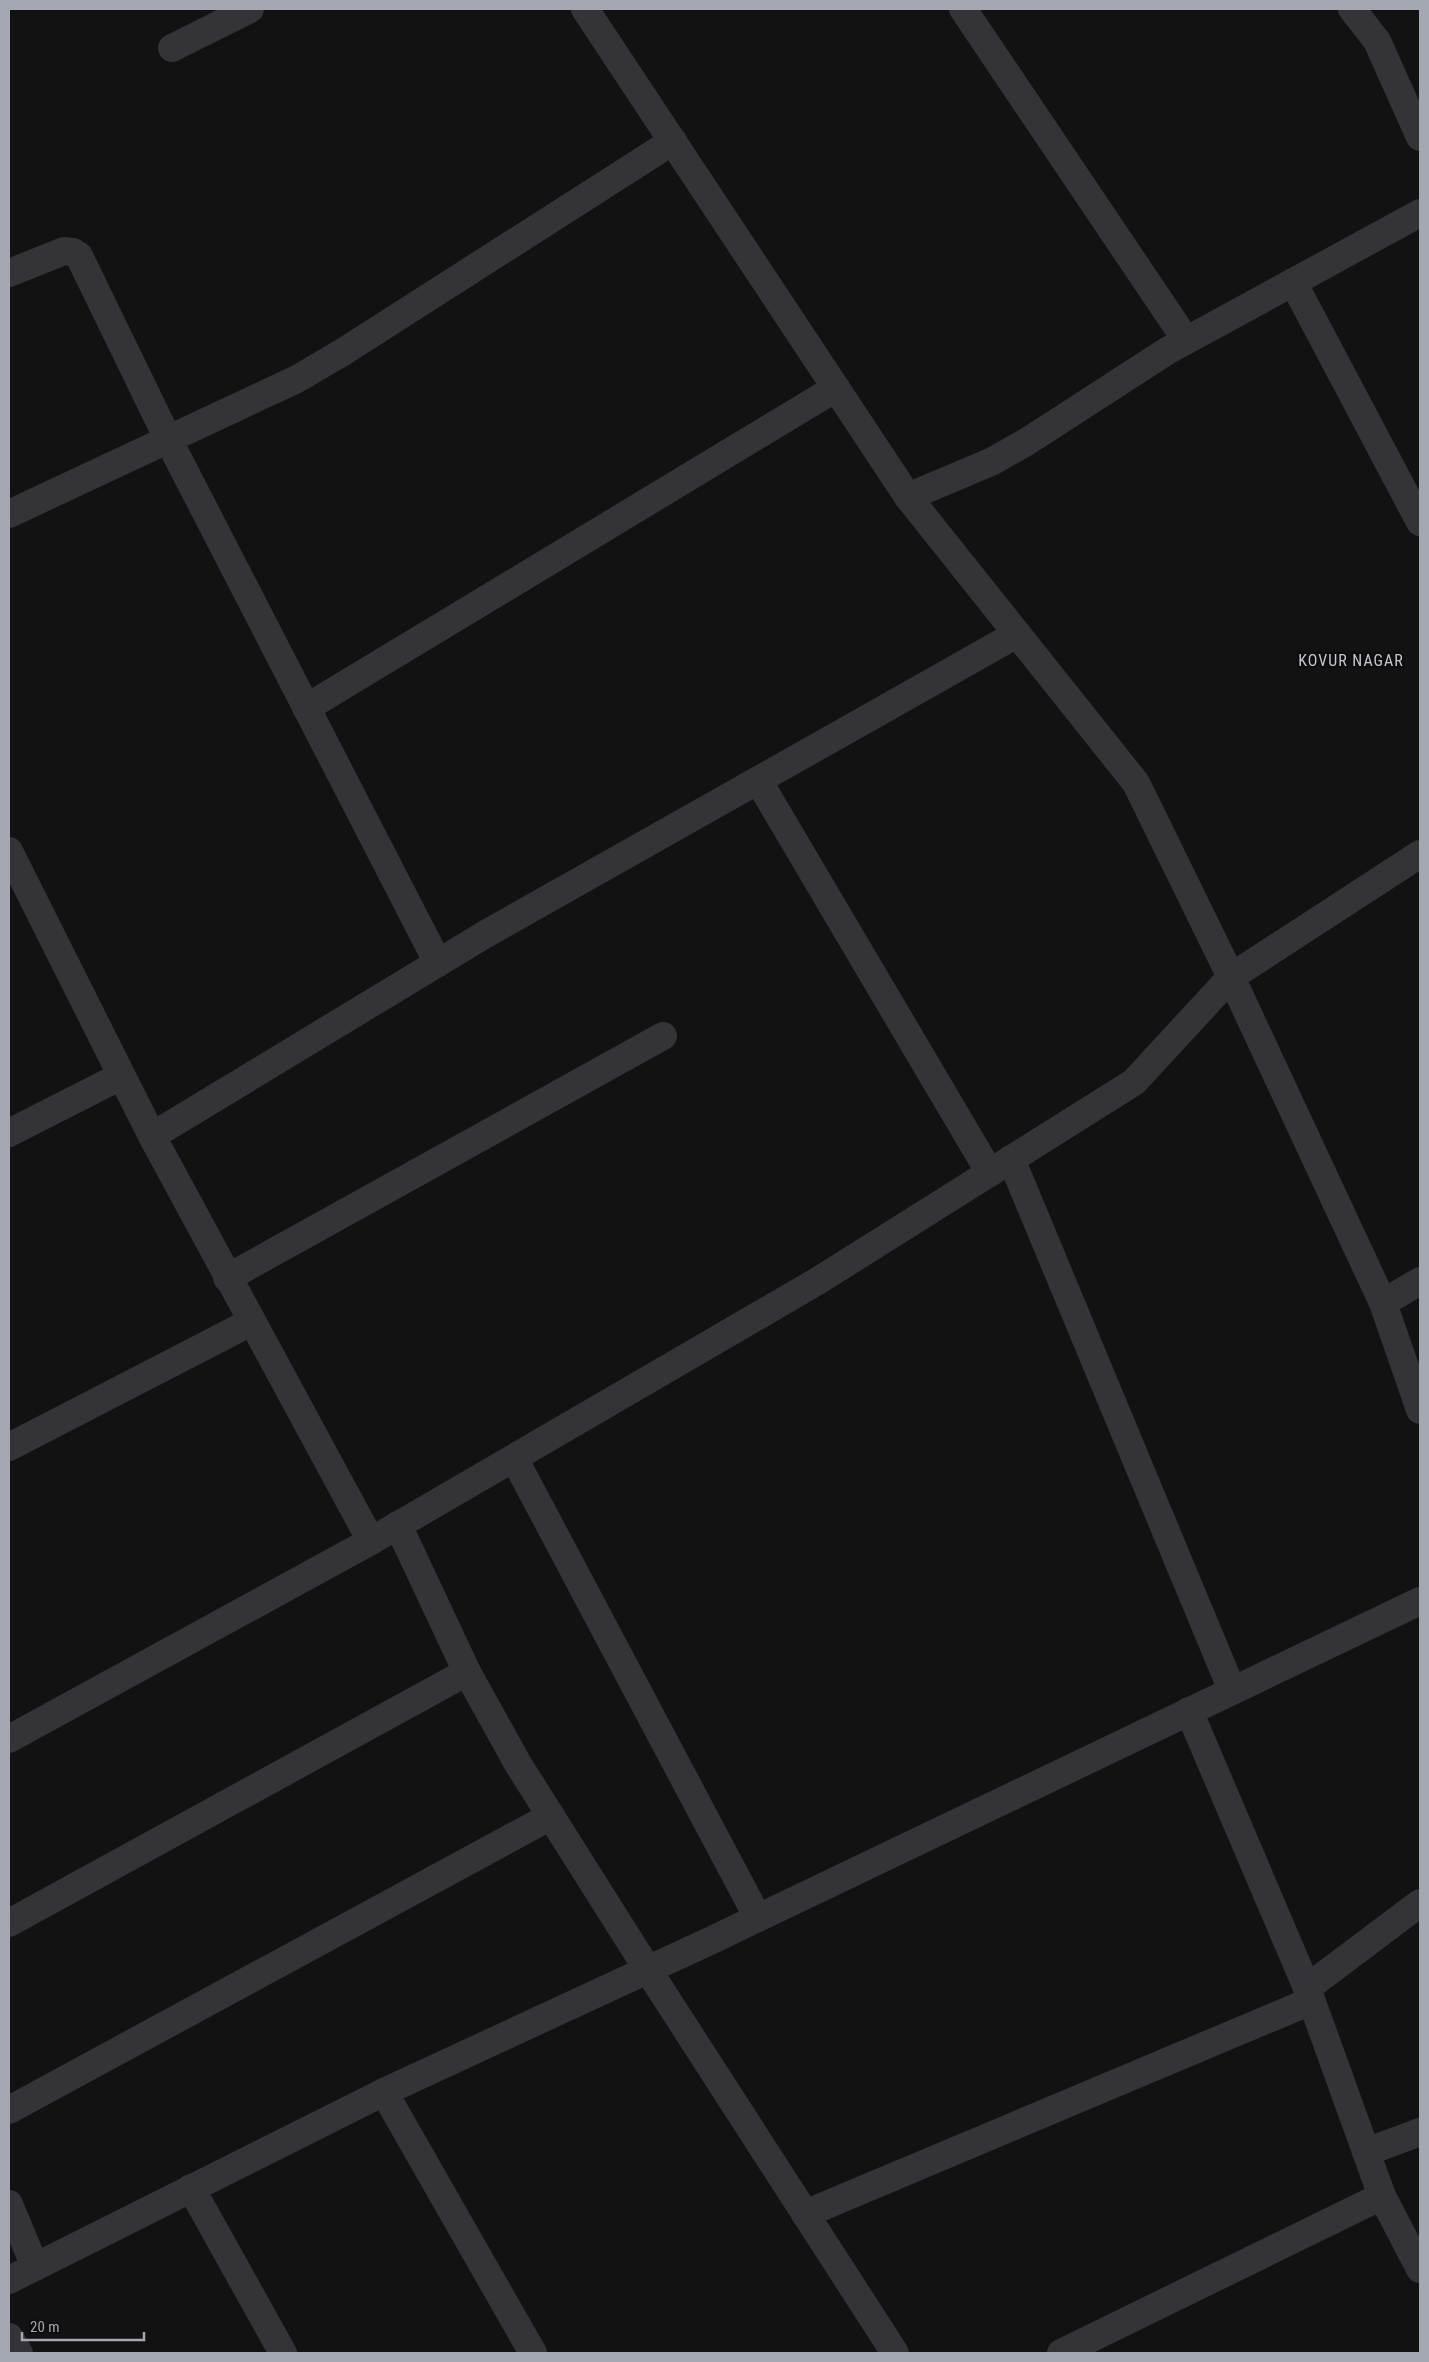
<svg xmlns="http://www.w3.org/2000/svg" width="1429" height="2362" font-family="'Roboto Condensed',sans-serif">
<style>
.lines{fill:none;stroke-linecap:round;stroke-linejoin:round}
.minor{stroke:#333338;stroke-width:28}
.labels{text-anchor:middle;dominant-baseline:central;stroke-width:4.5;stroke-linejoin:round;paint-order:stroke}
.neighbourhood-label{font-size:16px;letter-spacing:1px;fill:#c4c7d0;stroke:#0d0d0e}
</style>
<rect width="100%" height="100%" fill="#121213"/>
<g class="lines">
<g class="minor">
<polyline points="585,9 908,497 1136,783 1231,977 1383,1303 1420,1281"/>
<polyline points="963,9 1186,340"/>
<polyline points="1352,9 1377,41 1420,137"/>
<polyline points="172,48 250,9"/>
<polyline points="9,273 64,251 73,252 79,256 168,439 438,963"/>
<polyline points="1293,282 1420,522"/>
<polyline points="908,497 993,461 1028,441 1167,351 1420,213"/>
<polyline points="9,514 297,379 343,352 673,141"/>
<polyline points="306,708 836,388"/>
<polyline points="758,780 990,1173"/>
<polyline points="9,851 152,1136 484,935 1017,634"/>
<polyline points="9,1133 121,1076"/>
<polyline points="152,1136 371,1541"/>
<polyline points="1011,1159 1232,1690"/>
<polyline points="227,1278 663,1036"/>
<polyline points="1383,1303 1420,1410"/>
<polyline points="9,1447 251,1322"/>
<polyline points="514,1458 758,1918"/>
<polyline points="398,1525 467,1672 518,1764 648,1970 895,2353"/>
<polyline points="1189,1711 1307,1988 1382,2196"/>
<polyline points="9,1739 371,1541 816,1282 1134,1082 1231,977 1420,854"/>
<polyline points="9,1923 467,1672"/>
<polyline points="1307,1988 1420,1903"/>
<polyline points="384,2092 533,2353"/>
<polyline points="9,2110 551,1816"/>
<polyline points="1366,2152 1420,2132"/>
<polyline points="191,2188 283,2353"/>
<polyline points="9,2204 35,2267"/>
<polyline points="805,2214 1311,2001"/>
<polyline points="9,2280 384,2092 712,1940 1420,1601"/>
<polyline points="9,2337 19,2353"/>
<polyline points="1061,2353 1382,2196 1420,2269"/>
</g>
</g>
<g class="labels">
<g class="neighbourhood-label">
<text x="1351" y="660">KOVUR NAGAR</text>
</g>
</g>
<rect width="1429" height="2362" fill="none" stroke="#a3a8b3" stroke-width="20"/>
<path d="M22 2332v8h122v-8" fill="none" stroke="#a3a8b3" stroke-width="2.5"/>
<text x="30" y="2332" font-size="15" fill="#a3a8b3" stroke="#0d0d0e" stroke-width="4" paint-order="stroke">20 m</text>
</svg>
